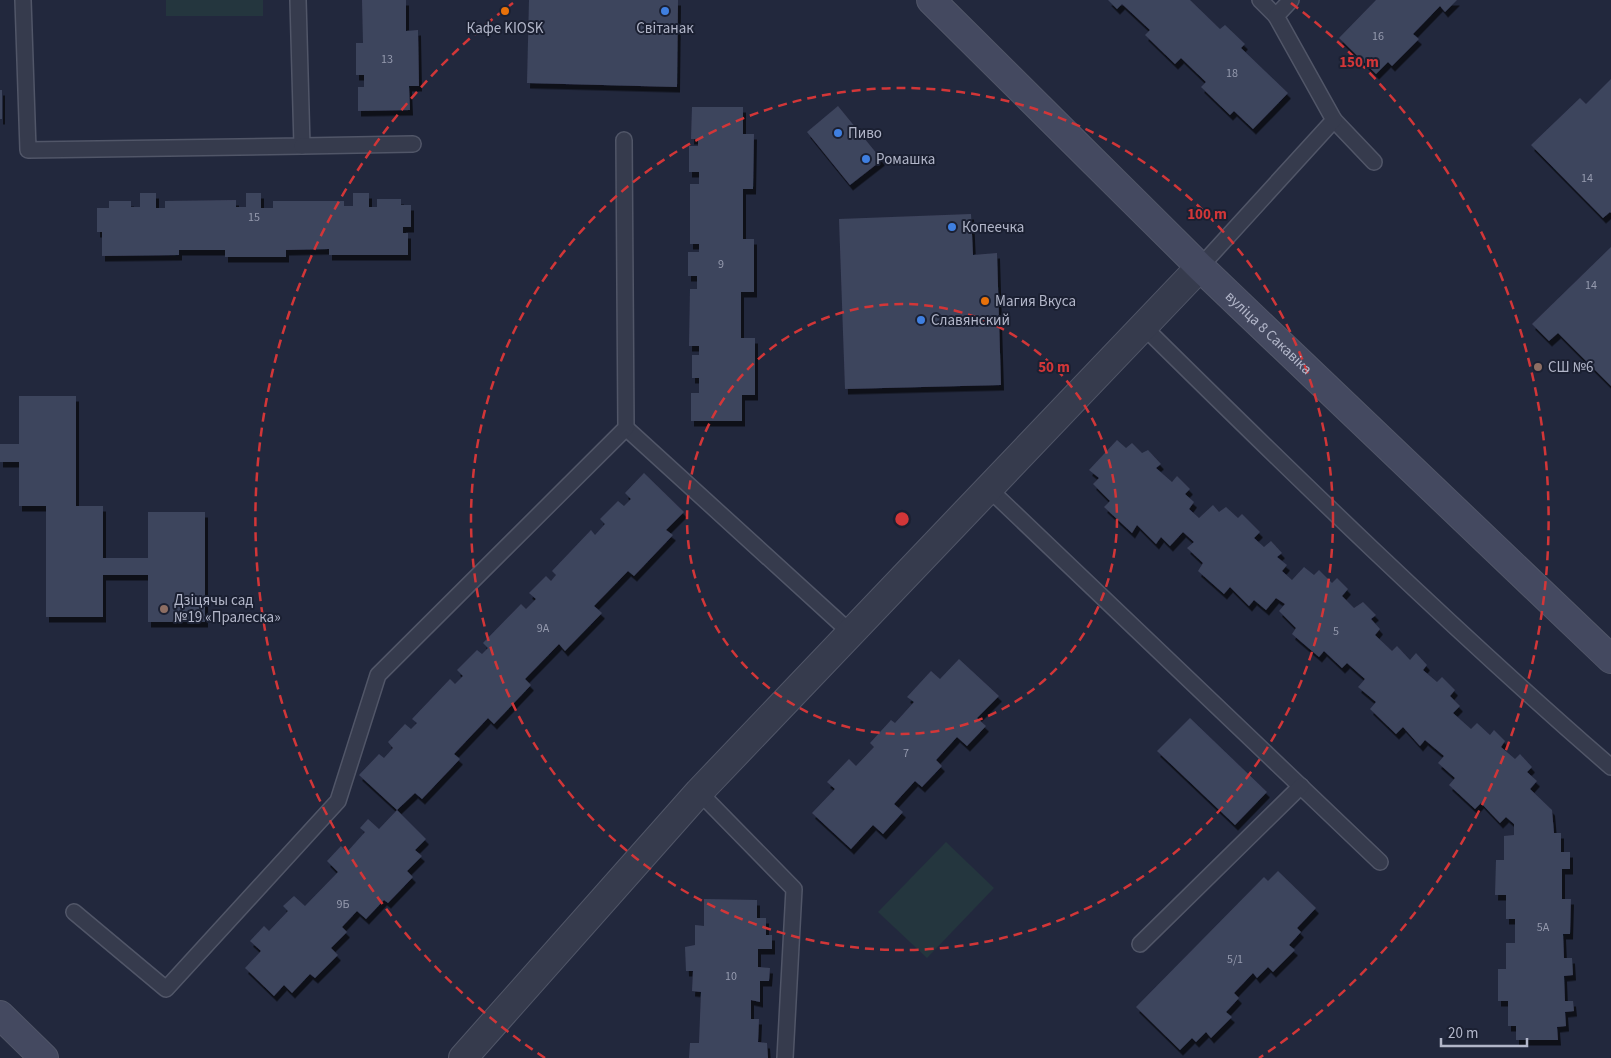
<svg xmlns="http://www.w3.org/2000/svg" width="1611" height="1058" font-family="'Source Sans 3',sans-serif">
<style>
.green{fill:#24363e}
.building{fill:#3e445d;filter:url(#shadow)}
.lines{fill:none;stroke-linecap:round;stroke-linejoin:round}
.lane-casing{stroke:#515668;stroke-width:18}
.street-casing{stroke:#515668;stroke-width:30}
.secondary-casing{stroke:#515668;stroke-width:30}
.lane{stroke:#363b4d;stroke-width:15}
.street{stroke:#363b4d;stroke-width:28}
.secondary{stroke:#444960;stroke-width:28}
.ring{fill:none;stroke:#d23638;stroke-width:2.5;stroke-dasharray:9 6}
.food-dot{fill:#e8710a;stroke:#1b2032;stroke-width:2}
.shop-dot{fill:#3f7fe0;stroke:#1b2032;stroke-width:2}
.education-dot{fill:#8d6e63;stroke:#1b2032;stroke-width:2}
.labels{text-anchor:middle;dominant-baseline:central;stroke-width:4;stroke-linejoin:round;paint-order:stroke}
.number-label{font-size:12px;fill:#959aae}
.poi-label{font-size:15px;fill:#b2b6c9;stroke:#1b2032;text-anchor:start}
.street-label{font-size:15px;fill:#b2b6c9;stroke:#1b2032}
.centre{fill:#d23638;stroke:#1b2032;stroke-width:2.5}
.ring-label{font-size:15px;text-anchor:middle;font-weight:bold;fill:#d23638;stroke:#1b2032;stroke-width:4;stroke-linejoin:round;paint-order:stroke}
</style>
<defs>
<filter id="shadow"><feDropShadow dx="3" dy="5.5" stdDeviation="0" flood-color="#0009"/></filter>
</defs>
<rect width="100%" height="100%" fill="#22283d"/>
<g class="green">
<rect x="166" y="0" width="97" height="16"/>
<polygon points="946,842 994,888 927,958 878,912"/>
</g>
<g class="building">
<polygon points="362,0 406,0 406,31 418,30 419,86 409,86 410,110 358,111 358,87 364,87 364,75 356,75 356,43 363,43"/>
<polygon points="529,0 678,0 677,87 527,83"/>
<polygon points="1108,0 1190,0 1220,29 1225,25 1245,44 1241,48 1288,93 1253,129 1234,111 1230,115 1201,87 1206,82 1181,58 1175,64 1145,35 1150,30 1122,4 1117,9"/>
<polygon points="1376,0 1457,0 1445,12 1440,6 1413,34 1419,39 1392,66 1388,62 1376,74 1339,38"/>
<polygon points="1611,79 1611,213 1610,212 1603,218 1531,145 1580,98 1586,104"/>
<rect x="0" y="90" width="2" height="29"/>
<polygon points="838,106 882,160 850,185 807,132"/>
<polygon points="692,107 743,107 743,134 754,134 753,189 743,189 743,239 754,239 754,292 741,292 741,338 755,338 755,395 742,395 742,421 691,421 691,393 699,393 699,378 692,378 692,355 699,355 699,346 689,346 690,289 697,289 697,276 688,276 688,252 699,252 699,244 690,244 690,184 699,184 699,172 689,172 689,146 698,146 698,139 691,139"/>
<polygon points="140,193 156,193 156,208 165,208 165,201 236,200 236,207 246,207 246,193 261,193 261,208 273,208 273,201 344,201 344,206 353,206 353,193 369,193 369,207 377,207 377,199 401,199 401,205 411,205 411,227 403,227 403,233 408,233 408,255 329,255 329,249 286,250 286,257 225,257 225,250 179,250 179,255 102,256 102,232 97,232 97,208 109,208 109,201 131,201 131,207 140,207"/>
<polygon points="971,214 973,255 997,253 1001,385 845,389 839,219"/>
<polygon points="1611,247 1611,386 1558,333 1549,341 1532,324"/>
<polygon points="19,396 76,396 76,506 103,506 103,558 148,558 148,512 205,512 205,622 148,622 148,575 103,575 103,617 46,617 46,506 19,506 19,462 0,462 0,444 19,444"/>
<polygon points="1117,440 1126,448 1132,443 1142,453 1148,450 1161,464 1156,468 1172,482 1177,476 1190,489 1185,494 1194,502 1189,509 1199,518 1213,505 1219,512 1226,507 1238,518 1242,514 1260,532 1254,538 1264,547 1271,541 1282,553 1277,557 1287,565 1282,571 1292,580 1304,567 1314,575 1319,570 1332,583 1337,578 1348,589 1342,596 1354,608 1363,602 1376,615 1371,619 1380,629 1375,635 1392,651 1397,646 1410,660 1416,653 1427,665 1423,670 1437,682 1442,677 1455,690 1450,696 1460,706 1453,713 1471,729 1477,723 1490,735 1494,730 1505,741 1501,747 1515,759 1520,754 1532,767 1527,772 1537,781 1530,789 1552,810 1554,833 1561,833 1561,852 1570,852 1570,869 1562,869 1562,899 1571,899 1570,934 1563,934 1564,958 1572,958 1573,975 1564,976 1565,1001 1573,1001 1574,1011 1565,1012 1566,1026 1557,1027 1558,1040 1516,1040 1516,1026 1508,1026 1508,1001 1498,1001 1498,969 1506,969 1506,943 1515,943 1515,919 1506,919 1506,895 1495,895 1496,860 1504,860 1504,836 1514,835 1514,824 1506,817 1500,823 1481,803 1475,809 1449,785 1455,778 1438,763 1444,756 1425,740 1420,746 1403,727 1396,734 1370,709 1376,702 1358,687 1365,679 1347,663 1342,668 1324,651 1319,657 1292,634 1296,628 1279,611 1285,604 1276,598 1266,610 1254,600 1249,606 1230,587 1224,594 1198,571 1203,563 1187,548 1194,542 1183,532 1170,546 1161,537 1156,544 1137,525 1132,533 1104,507 1110,501 1093,484 1099,478 1089,470"/>
<polygon points="644,473 684,512 666,530 673,535 634,576 628,571 594,606 602,613 565,651 559,644 525,679 531,685 494,724 488,718 454,754 460,759 422,799 415,793 397,810 359,775 379,754 384,758 393,748 388,742 405,724 411,729 417,723 412,719 450,679 455,684 463,676 457,670 477,650 482,654 488,648 483,643 521,604 526,609 536,599 529,593 546,576 551,581 556,575 552,571 591,530 595,535 605,524 600,519 618,501 624,506 631,499 625,493"/>
<polygon points="959,659 999,696 977,718 986,726 967,746 957,737 936,760 942,766 922,787 915,781 894,804 903,812 883,834 873,825 851,849 812,813 835,789 827,782 849,759 856,766 874,747 870,743 891,720 895,723 914,702 907,697 931,671 940,679"/>
<polygon points="1190,718 1267,792 1235,825 1157,751"/>
<polygon points="397,810 426,839 415,850 422,856 407,871 413,877 388,903 384,900 366,919 357,911 342,927 347,932 331,948 338,955 315,978 310,974 292,993 284,985 274,996 245,968 261,951 250,941 264,926 269,931 288,911 283,906 294,896 305,906 338,872 327,861 341,846 347,852 365,832 360,828 368,819 379,829"/>
<polygon points="1278,871 1316,908 1297,928 1301,932 1289,945 1295,950 1273,972 1268,967 1257,978 1253,973 1234,993 1239,998 1226,1012 1232,1017 1211,1038 1206,1032 1196,1042 1192,1038 1180,1050 1136,1007 1264,877 1268,881"/>
<polygon points="704,899 757,900 757,918 766,918 766,935 772,935 772,949 758,949 758,967 770,968 769,981 760,981 760,1002 751,1000 751,1019 759,1019 758,1042 767,1043 768,1058 689,1058 690,1043 699,1043 701,992 692,991 693,971 686,971 685,947 695,945 695,925 704,926"/>
</g>
<g class="lines">
<g class="lane-casing">
<g id="lane">
<polyline points="23,0 28,150 302,146 298,0"/>
<polyline points="1260,0 1276,16"/>
<polyline points="1334,120 1374,162"/>
<polyline points="302,146 413,144"/>
<polyline points="1200,267 1334,120 1276,16 1291,0"/>
<path d="M1143,326C1296,477 1449,626 1611,767"/>
<polyline points="626,428 851,633"/>
<polyline points="988,488 1380,862"/>
<polyline points="699,792 794,889 785,1058"/>
<polyline points="74,912 166,989 338,801 378,675 626,428 624,140"/>
<polyline points="1140,944 1301,786"/>
</g>
</g>
<g class="street-casing">
<polyline id="street" points="463,1058 699,792 1200,267"/>
</g>
<g class="secondary-casing">
<g id="secondary">
<path id="s1" d="M931,0L1200,267L1611,659"/>
<polyline points="0,1015 44,1058"/>
</g>
</g>
<use href="#lane" class="lane"/>
<use href="#street" class="street"/>
<use href="#secondary" class="secondary"/>
</g>
<g class="ring">
<circle cx="902" cy="519" r="215"/>
<circle cx="902" cy="519" r="431"/>
<path d="M545 1058A646 646 0 0 1 513 3M1291 3A646 646 0 0 1 1259 1058"/>
</g>
<g class="food-dot">
<circle cx="505" cy="11" r="5"/>
<circle cx="985" cy="301" r="5"/>
</g>
<g class="shop-dot">
<circle cx="665" cy="11" r="5"/>
<circle cx="838" cy="133" r="5"/>
<circle cx="866" cy="159" r="5"/>
<circle cx="952" cy="227" r="5"/>
<circle cx="921" cy="320" r="5"/>
</g>
<g class="education-dot">
<circle cx="1538" cy="367" r="5"/>
<circle cx="164" cy="609" r="5"/>
</g>
<g class="labels">
<g class="number-label">
<text x="1378" y="36">16</text>
<text x="387" y="59">13</text>
<text x="1232" y="73">18</text>
<text x="1587" y="178">14</text>
<text x="254" y="217">15</text>
<text x="721" y="264">9</text>
<text x="1591" y="285">14</text>
<text x="543" y="628">9А</text>
<text x="1336" y="631">5</text>
<text x="906" y="753">7</text>
<text x="343" y="904">9Б</text>
<text x="1543" y="927">5А</text>
<text x="1235" y="959">5/1</text>
<text x="731" y="976">10</text>
</g>
<g class="poi-label">
<text x="505" y="28" text-anchor="middle">Кафе KIOSK</text>
<text x="665" y="28" text-anchor="middle">Світанак</text>
<text x="848" y="133">Пиво</text>
<text x="876" y="159">Ромашка</text>
<text x="962" y="227">Копеечка</text>
<text x="995" y="301">Магия Вкуса</text>
<text x="931" y="320">Славянский</text>
<text x="1548" y="367">СШ №6</text>
<text x="174" y="600">Дзіцячы сад<tspan x="174" dy="17">№19 «Пралеска»</tspan></text>
</g>
<g class="street-label">
<text stroke="none"><textPath href="#s1" startOffset="474">вуліца 8 Сакавіка</textPath></text>
</g>
</g>
<circle cx="902" cy="519" r="8" class="centre"/>
<g class="ring-label">
<text x="1359" y="67">150 m</text>
<text x="1207" y="219">100 m</text>
<text x="1054" y="372">50 m</text>
</g>
<path d="M1441 1038v8h86v-8" fill="none" stroke="#b2b6c9" stroke-width="2.5"/>
<text x="1448" y="1038" font-size="15" fill="#b2b6c9" stroke="#1b2032" stroke-width="4" paint-order="stroke">20 m</text>
</svg>
